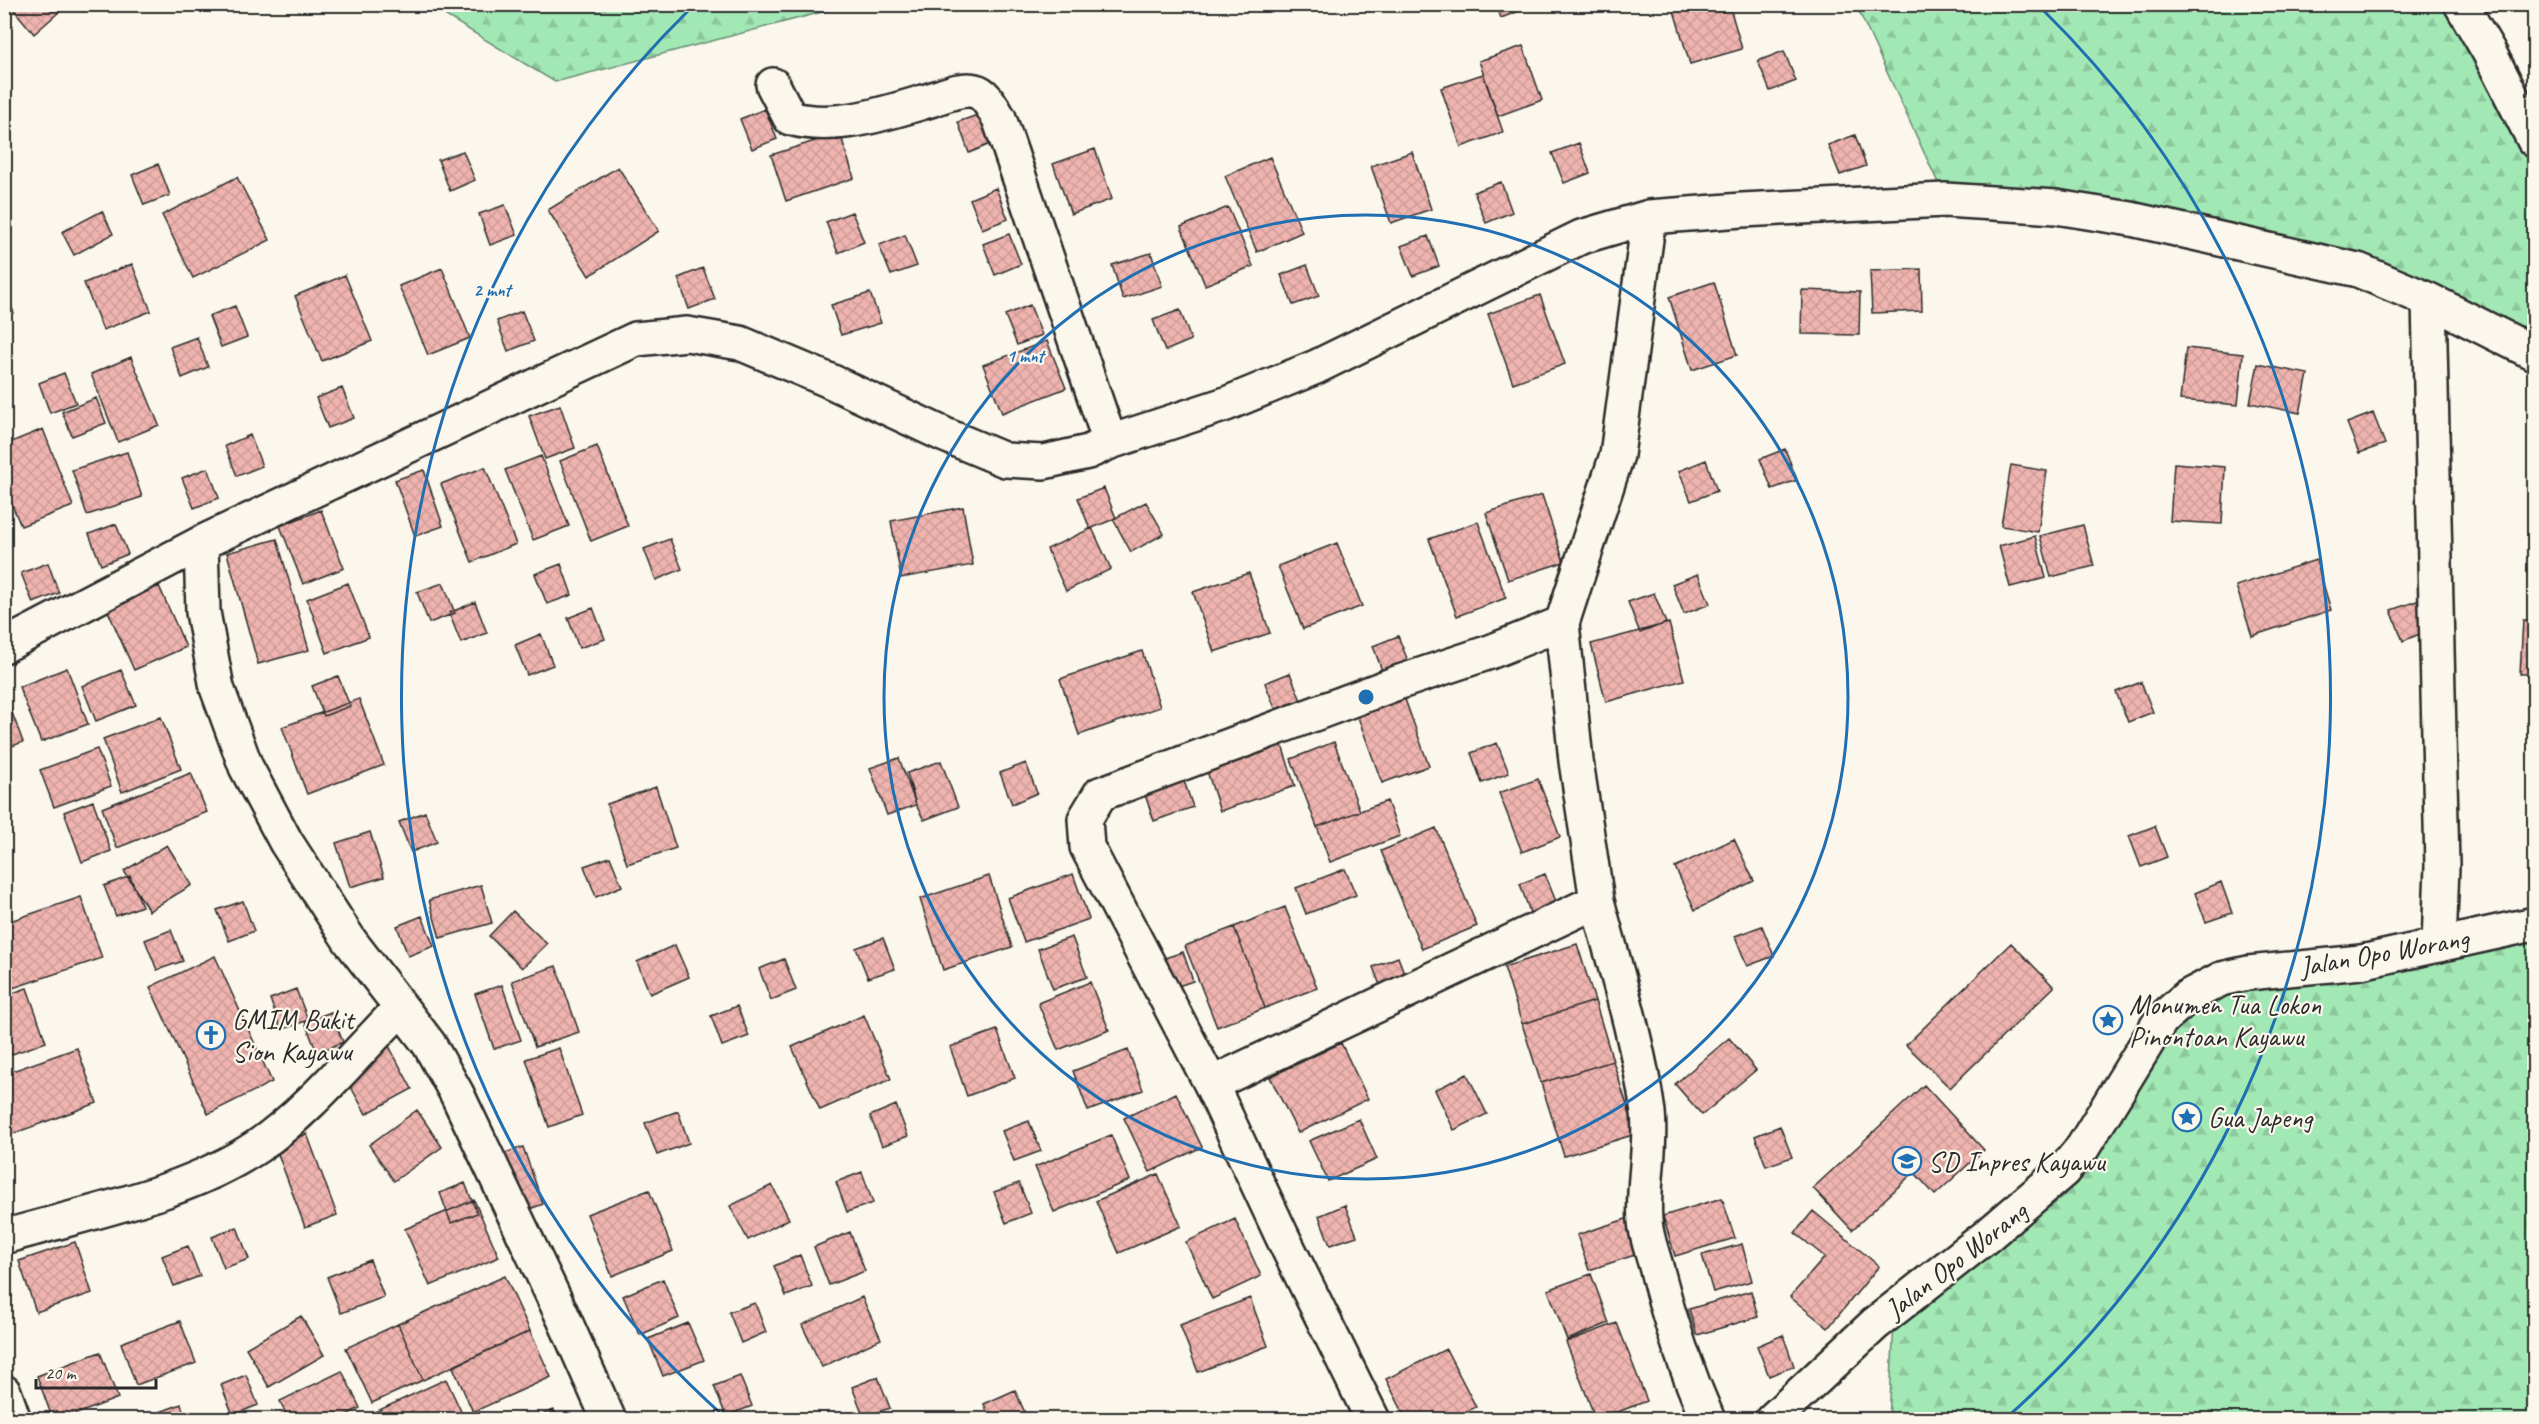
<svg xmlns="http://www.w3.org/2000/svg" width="2539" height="1424" viewBox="0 0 2539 1424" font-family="Caveat,sans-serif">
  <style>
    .forest { fill: url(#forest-firs); stroke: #668a70; stroke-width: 1.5 }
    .building { fill: url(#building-cross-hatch); stroke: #2b2b2b; stroke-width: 1.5 }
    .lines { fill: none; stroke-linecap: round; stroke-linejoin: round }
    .street-casing { stroke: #2b2b2b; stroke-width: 38 }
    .secondary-casing { stroke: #2b2b2b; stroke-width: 38 }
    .street { stroke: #fbf7ec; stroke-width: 33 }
    .secondary { stroke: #fbf7ec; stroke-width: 33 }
    .ring { fill: none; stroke: #1f6fb2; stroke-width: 3 }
    .labels { text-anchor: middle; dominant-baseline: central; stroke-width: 4.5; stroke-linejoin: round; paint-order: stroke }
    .street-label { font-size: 28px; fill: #2b2b2b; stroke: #fbf7ec }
    .poi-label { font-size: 28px; fill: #2b2b2b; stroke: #fbf7ec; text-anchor: start }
    .centre { fill: #1f6fb2; stroke: #fbf7ec; stroke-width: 3 }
    .ring-label { font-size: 18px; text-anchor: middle; font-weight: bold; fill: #1f6fb2; stroke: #fbf7ec; stroke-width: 4.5; stroke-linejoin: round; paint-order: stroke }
  </style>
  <defs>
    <pattern id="forest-firs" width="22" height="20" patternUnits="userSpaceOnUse" patternTransform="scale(1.5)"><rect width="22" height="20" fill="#a2e8b5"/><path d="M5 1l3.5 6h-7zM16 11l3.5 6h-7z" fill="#8cc79c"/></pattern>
    <pattern id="building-cross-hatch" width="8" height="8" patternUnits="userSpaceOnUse" patternTransform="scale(1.5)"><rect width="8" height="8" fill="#efb4af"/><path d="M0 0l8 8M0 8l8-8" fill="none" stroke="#cd9b97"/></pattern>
  </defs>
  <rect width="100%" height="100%" fill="#fbf7ec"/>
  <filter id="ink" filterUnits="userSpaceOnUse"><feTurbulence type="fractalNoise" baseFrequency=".0167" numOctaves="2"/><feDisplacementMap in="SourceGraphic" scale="12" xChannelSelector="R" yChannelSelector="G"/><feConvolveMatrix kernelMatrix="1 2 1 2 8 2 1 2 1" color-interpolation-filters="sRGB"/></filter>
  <g filter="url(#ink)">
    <path class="forest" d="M 428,5 L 849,5 L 555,82 Z
      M 1856,5 L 2476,5 L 2534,115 L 2534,339 L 2483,314 L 1940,187 Z
      M 2534,929 L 2534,1419 L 1889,1420 L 1894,1322 L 2063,1197 L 2171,1020 L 2251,981 Z"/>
    <path class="building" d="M 9,4 L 68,4 L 34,34 Z
      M 1496,4 L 1526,4 L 1527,8 L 1501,18 Z
      M 1672,4 L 1729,4 L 1742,49 L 1690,64 Z
      M 1523,46 L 1542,100 L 1498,116 L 1479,61 Z
      M 1784,51 L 1796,81 L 1770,91 L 1758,61 Z
      M 1483,74 L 1503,132 L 1461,147 L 1441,88 Z
      M 765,109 L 777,139 L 752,149 L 740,119 Z
      M 983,113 L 995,142 L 969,153 L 958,122 Z
      M 840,133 L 854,178 L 786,201 L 771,155 Z
      M 1855,135 L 1866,166 L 1840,175 L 1828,145 Z
      M 1579,143 L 1590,173 L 1564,183 L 1552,153 Z
      M 1095,149 L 1112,199 L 1071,214 L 1053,164 Z
      M 463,151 L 475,180 L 450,191 L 438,160 Z
      M 1412,152 L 1431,209 L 1391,223 L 1371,166 Z
      M 1270,157 L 1302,232 L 1257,252 L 1225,176 Z
      M 158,164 L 170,195 L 144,205 L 132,175 Z
      M 618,167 L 659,231 L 589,276 L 548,210 Z
      M 237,177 L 270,240 L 193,278 L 162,215 Z
      M 1501,182 L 1512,212 L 1486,223 L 1474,192 Z
      M 996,188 L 1008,219 L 982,229 L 970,199 Z
      M 505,205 L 517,235 L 490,245 L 479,214 Z
      M 1228,207 L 1253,266 L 1205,285 L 1181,227 Z
      M 102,211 L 113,234 L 74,255 L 62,232 Z
      M 852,212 L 864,242 L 838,253 L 826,222 Z
      M 1009,234 L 1021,264 L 995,275 L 983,244 Z
      M 905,235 L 917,266 L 891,275 L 879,245 Z
      M 1428,236 L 1439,266 L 1413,276 L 1401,246 Z
      M 1151,253 L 1162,286 L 1123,299 L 1112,265 Z
      M 132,264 L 151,311 L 103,330 L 84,283 Z
      M 1307,265 L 1319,296 L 1293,305 L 1281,275 Z
      M 442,268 L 470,338 L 428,355 L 399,286 Z
      M 703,268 L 715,299 L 689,309 L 678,278 Z
      M 1921,269 L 1922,311 L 1872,313 L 1870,271 Z
      M 345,275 L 372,341 L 322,361 L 295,296 Z
      M 1714,282 L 1737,355 L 1692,370 L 1669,297 Z
      M 4,289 L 14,313 L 4,316 Z
      M 1802,290 L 1860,292 L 1859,335 L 1801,334 Z
      M 870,293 L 881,323 L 841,335 L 831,305 Z
      M 1540,295 L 1565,364 L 1513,383 L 1488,314 Z
      M 1030,305 L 1042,335 L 1017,345 L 1005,315 Z
      M 235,306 L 247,337 L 221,347 L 209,316 Z
      M 1180,310 L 1191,340 L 1165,351 L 1153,320 Z
      M 522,311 L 534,341 L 508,351 L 497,321 Z
      M 197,337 L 208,367 L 182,378 L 170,347 Z
      M 1047,341 L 1066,388 L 1002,413 L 983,365 Z
      M 2186,348 L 2243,354 L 2238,405 L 2180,400 Z
      M 131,357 L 159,425 L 118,442 L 91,374 Z
      M 2258,364 L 2308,374 L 2300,413 L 2250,403 Z
      M 64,373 L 76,403 L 50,413 L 39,383 Z
      M 342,388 L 354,418 L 328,428 L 316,398 Z
      M 96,398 L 106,423 L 72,436 L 62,412 Z
      M 560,405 L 575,448 L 545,459 L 529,416 Z
      M 2373,413 L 2385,444 L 2359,453 L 2347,423 Z
      M 43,429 L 73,506 L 21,526 L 4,486 L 4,445 Z
      M 250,435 L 262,466 L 237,476 L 225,446 Z
      M 597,446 L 628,526 L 591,541 L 560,461 Z
      M 1785,449 L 1797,480 L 1772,489 L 1760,459 Z
      M 127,452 L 142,497 L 87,515 L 72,470 Z
      M 541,456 L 569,526 L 533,540 L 505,470 Z
      M 1706,460 L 1717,491 L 1691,501 L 1679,471 Z
      M 2174,463 L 2225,467 L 2222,524 L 2170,521 Z
      M 2011,465 L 2047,471 L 2038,532 L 2001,526 Z
      M 485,467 L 516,544 L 472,562 L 441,484 Z
      M 208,468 L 219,498 L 194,508 L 182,478 Z
      M 424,470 L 443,526 L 415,536 L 395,480 Z
      M 1104,488 L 1116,518 L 1090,529 L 1078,498 Z
      M 1542,495 L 1564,562 L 1508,580 L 1486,513 Z
      M 1146,502 L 1164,534 L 1131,552 L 1113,519 Z
      M 963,507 L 973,565 L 901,578 L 891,521 Z
      M 321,510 L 344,568 L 303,584 L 280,526 Z
      M 1478,522 L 1506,598 L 1457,616 L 1429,539 Z
      M 116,524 L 128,554 L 101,565 L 89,534 Z
      M 2083,525 L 2094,566 L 2051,577 L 2040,536 Z
      M 1092,528 L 1111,569 L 1066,591 L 1047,549 Z
      M 2035,536 L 2046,578 L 2010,587 L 1999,546 Z
      M 277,539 L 309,650 L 258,664 L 227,553 Z
      M 670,539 L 682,569 L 656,580 L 644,549 Z
      M 1337,543 L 1362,606 L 1303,629 L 1278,566 Z
      M 2316,560 L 2331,610 L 2252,636 L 2236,586 Z
      M 48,563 L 59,593 L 33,603 L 21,573 Z
      M 561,564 L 572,595 L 547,604 L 535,574 Z
      M 1249,573 L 1270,633 L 1214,652 L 1193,592 Z
      M 1698,574 L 1710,604 L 1684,614 L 1672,584 Z
      M 348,583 L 369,637 L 327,653 L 307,599 Z
      M 443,583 L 455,613 L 429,623 L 417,592 Z
      M 159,586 L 186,647 L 134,670 L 107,609 Z
      M 1654,593 L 1666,623 L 1640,633 L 1628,602 Z
      M 2417,601 L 2429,630 L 2403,641 L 2391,610 Z
      M 475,602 L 487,633 L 461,643 L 449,613 Z
      M 593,608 L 605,639 L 579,648 L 568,618 Z
      M 2523,620 L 2534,620 L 2534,674 L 2520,674 Z
      M 1669,623 L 1684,680 L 1606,702 L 1591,644 Z
      M 541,634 L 553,665 L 527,675 L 515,645 Z
      M 1398,636 L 1410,666 L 1384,676 L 1373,646 Z
      M 1142,651 L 1160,707 L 1079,735 L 1060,679 Z
      M 67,668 L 88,724 L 41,742 L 19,687 Z
      M 121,670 L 136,705 L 96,721 L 82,686 Z
      M 1290,673 L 1302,703 L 1277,713 L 1265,683 Z
      M 338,676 L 350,706 L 324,716 L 312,686 Z
      M 2141,682 L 2153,712 L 2128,722 L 2116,692 Z
      M 1402,691 L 1429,766 L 1382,783 L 1355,709 Z
      M 359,699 L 384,765 L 307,794 L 282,727 Z
      M 8,702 L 23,742 L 4,749 L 4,704 Z
      M 161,717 L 181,769 L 122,792 L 103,739 Z
      M 1281,742 L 1295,786 L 1220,811 L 1206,768 Z
      M 1334,742 L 1360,811 L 1317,827 L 1291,759 Z
      M 1497,743 L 1509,773 L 1482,783 L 1471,753 Z
      M 97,749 L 111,786 L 54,807 L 40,770 Z
      M 899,758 L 916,805 L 887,815 L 870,768 Z
      M 941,761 L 958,807 L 924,820 L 916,805 L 907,773 Z
      M 1026,763 L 1037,793 L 1012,804 L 1000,773 Z
      M 191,773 L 207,812 L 117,848 L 102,808 Z
      M 1182,775 L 1193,807 L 1154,821 L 1143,789 Z
      M 1538,779 L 1560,837 L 1522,852 L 1499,793 Z
      M 656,787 L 676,848 L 627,864 L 607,804 Z
      M 93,801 L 111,851 L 82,862 L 64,812 Z
      M 1387,801 L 1400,836 L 1330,862 L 1317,827 Z
      M 425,812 L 437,842 L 411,852 L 399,822 Z
      M 2155,826 L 2167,857 L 2141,867 L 2129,836 Z
      M 1436,828 L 1477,926 L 1422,949 L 1381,851 Z
      M 370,832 L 384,877 L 350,887 L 336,843 Z
      M 1734,839 L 1754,881 L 1695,910 L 1675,867 Z
      M 167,845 L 192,885 L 149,911 L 124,871 Z
      M 610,857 L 622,886 L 596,897 L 584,866 Z
      M 1345,869 L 1356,895 L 1306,914 L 1296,888 Z
      M 1073,874 L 1089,919 L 1024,942 L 1008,898 Z
      M 1545,874 L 1557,904 L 1531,915 L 1520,884 Z
      M 130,876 L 142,906 L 116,916 L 104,886 Z
      M 989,876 L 1012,947 L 943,970 L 920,899 Z
      M 2221,882 L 2232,913 L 2206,922 L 2195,893 Z
      M 481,885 L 492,923 L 440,938 L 429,900 Z
      M 81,897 L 102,958 L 4,991 L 4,923 Z
      M 243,901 L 254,931 L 229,941 L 217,910 Z
      M 1285,907 L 1317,988 L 1265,1008 L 1234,927 Z
      M 513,911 L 547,944 L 522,968 L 489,936 Z
      M 422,916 L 434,946 L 408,956 L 397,926 Z
      M 1762,926 L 1774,956 L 1747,966 L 1735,936 Z
      M 1234,927 L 1265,1008 L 1217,1027 L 1185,946 Z
      M 171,930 L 183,961 L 157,970 L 145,940 Z
      M 1072,937 L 1087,977 L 1053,989 L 1038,949 Z
      M 883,938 L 895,969 L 868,978 L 856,948 Z
      M 2011,943 L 2054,987 L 1950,1088 L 1906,1045 Z
      M 1577,944 L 1595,1001 L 1522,1024 L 1504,967 Z
      M 675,945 L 689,977 L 650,994 L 637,962 Z
      M 1183,952 L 1193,981 L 1172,988 L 1162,959 Z
      M 215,956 L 272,1082 L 208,1114 L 150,987 Z
      M 1398,957 L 1410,988 L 1385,998 L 1373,967 Z
      M 784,959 L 796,990 L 771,1000 L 759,969 Z
      M 556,966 L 579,1032 L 535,1047 L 512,981 Z
      M 1090,982 L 1109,1030 L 1058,1050 L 1038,1003 Z
      M 502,985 L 521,1040 L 494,1049 L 475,994 Z
      M 27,988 L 46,1042 L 4,1057 L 4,996 Z
      M 296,989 L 308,1020 L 281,1030 L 270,999 Z
      M 1595,1001 L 1613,1061 L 1541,1083 L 1522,1024 Z
      M 737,1006 L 749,1036 L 722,1046 L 711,1016 Z
      M 331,1012 L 343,1042 L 317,1053 L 305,1022 Z
      M 864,1015 L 891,1079 L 820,1110 L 792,1047 Z
      M 997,1030 L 1015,1078 L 967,1096 L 950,1047 Z
      M 1729,1038 L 1756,1070 L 1702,1115 L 1675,1084 Z
      M 1341,1043 L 1368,1099 L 1298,1133 L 1270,1077 Z
      M 389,1046 L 412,1089 L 366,1114 L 342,1071 Z
      M 77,1048 L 97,1103 L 4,1137 L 4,1074 Z
      M 559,1048 L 582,1115 L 549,1127 L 526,1059 Z
      M 1128,1050 L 1143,1090 L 1088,1111 L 1073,1071 Z
      M 1613,1061 L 1636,1134 L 1564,1156 L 1541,1083 Z
      M 1467,1074 L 1487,1114 L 1454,1130 L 1435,1090 Z
      M 1924,1085 L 1984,1150 L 1935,1195 L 1914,1172 L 1852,1230 L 1813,1188 Z
      M 1176,1093 L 1202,1147 L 1150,1172 L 1124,1118 Z
      M 896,1105 L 908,1136 L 882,1146 L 870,1116 Z
      M 417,1110 L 442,1147 L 394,1181 L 369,1145 Z
      M 678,1111 L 689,1143 L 657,1155 L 645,1123 Z
      M 1359,1119 L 1377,1159 L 1328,1181 L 1309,1141 Z
      M 1029,1121 L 1041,1151 L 1014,1161 L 1002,1131 Z
      M 1780,1126 L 1792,1157 L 1766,1166 L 1755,1136 Z
      M 307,1134 L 337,1215 L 305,1227 L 275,1146 Z
      M 1111,1135 L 1130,1180 L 1054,1212 L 1035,1167 Z
      M 523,1147 L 543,1204 L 519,1213 L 499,1155 Z
      M 862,1172 L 873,1203 L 847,1212 L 836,1182 Z
      M 1158,1174 L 1181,1226 L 1119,1253 L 1096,1201 Z
      M 465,1183 L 477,1213 L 451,1223 L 440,1193 Z
      M 1019,1183 L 1031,1213 L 1006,1223 L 994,1192 Z
      M 772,1185 L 789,1219 L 748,1240 L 730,1206 Z
      M 649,1190 L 673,1251 L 612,1276 L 587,1214 Z
      M 1722,1198 L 1735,1238 L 1675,1256 L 1663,1216 Z
      M 474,1200 L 499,1257 L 430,1286 L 405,1229 Z
      M 1345,1205 L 1357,1236 L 1330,1245 L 1319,1216 Z
      M 1813,1211 L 1879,1266 L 1828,1328 L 1790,1297 L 1825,1257 L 1795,1233 Z
      M 1629,1218 L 1641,1253 L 1589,1270 L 1577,1235 Z
      M 1235,1219 L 1261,1276 L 1212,1299 L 1186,1242 Z
      M 237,1227 L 249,1259 L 224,1268 L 212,1237 Z
      M 850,1232 L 865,1271 L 829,1285 L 814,1247 Z
      M 75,1242 L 92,1293 L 36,1312 L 19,1261 Z
      M 1742,1244 L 1752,1281 L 1713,1292 L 1702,1255 Z
      M 188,1246 L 200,1276 L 174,1286 L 162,1256 Z
      M 800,1255 L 812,1286 L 786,1296 L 774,1266 Z
      M 370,1260 L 384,1297 L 341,1313 L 327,1277 Z
      M 1591,1274 L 1609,1323 L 1567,1340 L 1548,1290 Z
      M 505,1276 L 530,1331 L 423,1380 L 398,1324 Z
      M 663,1279 L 679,1318 L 640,1335 L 623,1296 Z
      M 1751,1291 L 1758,1317 L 1697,1335 L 1689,1309 Z
      M 862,1297 L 881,1339 L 822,1367 L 802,1325 Z
      M 1250,1298 L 1268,1346 L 1198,1372 L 1180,1325 Z
      M 755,1303 L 766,1332 L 741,1343 L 729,1312 Z
      M 301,1316 L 324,1355 L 269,1387 L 246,1348 Z
      M 180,1321 L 196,1363 L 136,1385 L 121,1343 Z
      M 688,1323 L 704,1360 L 663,1376 L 648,1339 Z
      M 1617,1323 L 1647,1401 L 1596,1420 L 1566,1342 Z
      M 398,1324 L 423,1380 L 372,1403 L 346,1348 Z
      M 530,1331 L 551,1377 L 473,1412 L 453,1367 Z
      M 1783,1335 L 1794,1366 L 1769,1376 L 1757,1346 Z
      M 1446,1349 L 1476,1407 L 1450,1420 L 1407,1420 L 1386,1379 Z
      M 100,1352 L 118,1398 L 61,1420 L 53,1420 L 37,1376 Z
      M 342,1371 L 360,1408 L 337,1420 L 289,1420 L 280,1401 Z
      M 246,1375 L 258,1405 L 233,1415 L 221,1385 Z
      M 740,1376 L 752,1406 L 726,1416 L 714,1386 Z
      M 878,1377 L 890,1408 L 864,1417 L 852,1387 Z
      M 446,1379 L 465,1420 L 379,1420 L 375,1412 Z
      M 1015,1390 L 1028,1420 L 990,1420 L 984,1404 Z
      M 181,1404 L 186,1420 L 139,1420 Z
      M 554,1410 L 558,1420 L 528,1420 Z"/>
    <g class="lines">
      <g class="street-casing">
        <path id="street" d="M 773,85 L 790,118 C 835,131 886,113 930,100 C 943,96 962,87 975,91 C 986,93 993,109 999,118 L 1110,442
          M 2429,300 L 2442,866 L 2439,945
          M 201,543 L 203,612 L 217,688 L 246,767 L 286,842 L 350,941 L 429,1044 L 457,1094 L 564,1319 L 609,1420
          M 4,646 L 201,543 L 636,339 L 687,334 L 740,343 L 828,380 L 945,435 L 1005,460 L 1044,462 L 1088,452 L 1110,442 L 1226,404 L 1316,367 L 1581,237 L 1649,217 L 1742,210 L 1945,200 L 2056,207 L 2131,219 L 2358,270 L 2429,300 L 2534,353
          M 1597,901 C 1616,970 1638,1041 1648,1112 C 1652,1149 1642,1185 1645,1221 C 1646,1237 1653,1254 1657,1270 C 1670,1322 1686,1370 1708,1420
          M 1211,1084 L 1597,901 L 1576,761 L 1562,623
          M 4,1237 C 88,1212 185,1195 258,1146 C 309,1111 356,1053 400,1009
          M 4,1392 L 14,1420
          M 1373,1420 L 1282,1236 L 1211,1084 L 1087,847 L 1085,819 L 1100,794 L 1397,683 L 1490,652 L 1562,623 L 1617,455 L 1649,217"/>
      </g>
      <g class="secondary-casing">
        <path id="secondary" d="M 2461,4 L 2489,52 L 2534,140
          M 1772,1420 L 1875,1324 L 1987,1236 L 2063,1171 L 2083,1147 L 2161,1020 L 2187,997 L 2221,979 L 2248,973 L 2361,962 L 2534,924"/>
      </g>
      <use href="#street" class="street"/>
      <use href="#secondary" class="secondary"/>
    </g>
  </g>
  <g class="ring">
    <circle cx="1366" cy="697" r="482"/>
    <path d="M727 1419A964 964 0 0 1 690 9M2042 9A964 964 0 0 1 2005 1419"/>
  </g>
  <defs>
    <g id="sight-ring" transform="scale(1.5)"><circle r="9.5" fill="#fbf7ec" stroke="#1f6fb2" stroke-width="1.5"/><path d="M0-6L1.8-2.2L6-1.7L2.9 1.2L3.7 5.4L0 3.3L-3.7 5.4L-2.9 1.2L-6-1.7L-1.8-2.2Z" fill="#1f6fb2"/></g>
    <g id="church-ring" transform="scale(1.5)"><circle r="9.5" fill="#fbf7ec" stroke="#1f6fb2" stroke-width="1.5"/><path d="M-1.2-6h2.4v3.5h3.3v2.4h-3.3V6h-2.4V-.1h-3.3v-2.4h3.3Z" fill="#1f6fb2"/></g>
    <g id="school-ring" transform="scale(1.5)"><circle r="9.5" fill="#fbf7ec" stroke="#1f6fb2" stroke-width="1.5"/><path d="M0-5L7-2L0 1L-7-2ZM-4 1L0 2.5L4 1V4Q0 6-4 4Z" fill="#1f6fb2"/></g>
  </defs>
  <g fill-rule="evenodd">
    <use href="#sight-ring" x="2108" y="1020"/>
    <use href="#church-ring" x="211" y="1035"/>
    <use href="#sight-ring" x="2187" y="1117"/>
    <use href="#school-ring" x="1907" y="1161"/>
  </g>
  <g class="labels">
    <g class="street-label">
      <text transform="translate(2384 952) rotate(-10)">Jalan Opo Worang</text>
      <text transform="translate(1956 1260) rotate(-38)">Jalan Opo Worang</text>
    </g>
    <g class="poi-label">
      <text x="2129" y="1004">Monumen Tua Lokon<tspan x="2129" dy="32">Pinontoan Kayawu</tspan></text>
      <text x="232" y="1019">GMIM Bukit<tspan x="232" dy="32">Sion Kayawu</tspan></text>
      <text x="2208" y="1117">Gua Japeng</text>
      <text x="1928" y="1161">SD Inpres Kayawu</text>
    </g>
  </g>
  <circle cx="1366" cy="697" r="9" class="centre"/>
  <g class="ring-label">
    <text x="492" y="296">2 mnt</text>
    <text x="1025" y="362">1 mnt</text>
  </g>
  <rect width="2539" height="1424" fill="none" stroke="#fbf7ec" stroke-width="24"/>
  <rect x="12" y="12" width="2515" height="1400" fill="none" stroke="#2b2b2b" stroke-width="2" filter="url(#ink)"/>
  <path d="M36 1379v9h120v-9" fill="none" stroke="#2b2b2b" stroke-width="3"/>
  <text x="45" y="1379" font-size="18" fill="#2b2b2b" stroke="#fbf7ec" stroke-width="4.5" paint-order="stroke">20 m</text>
</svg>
